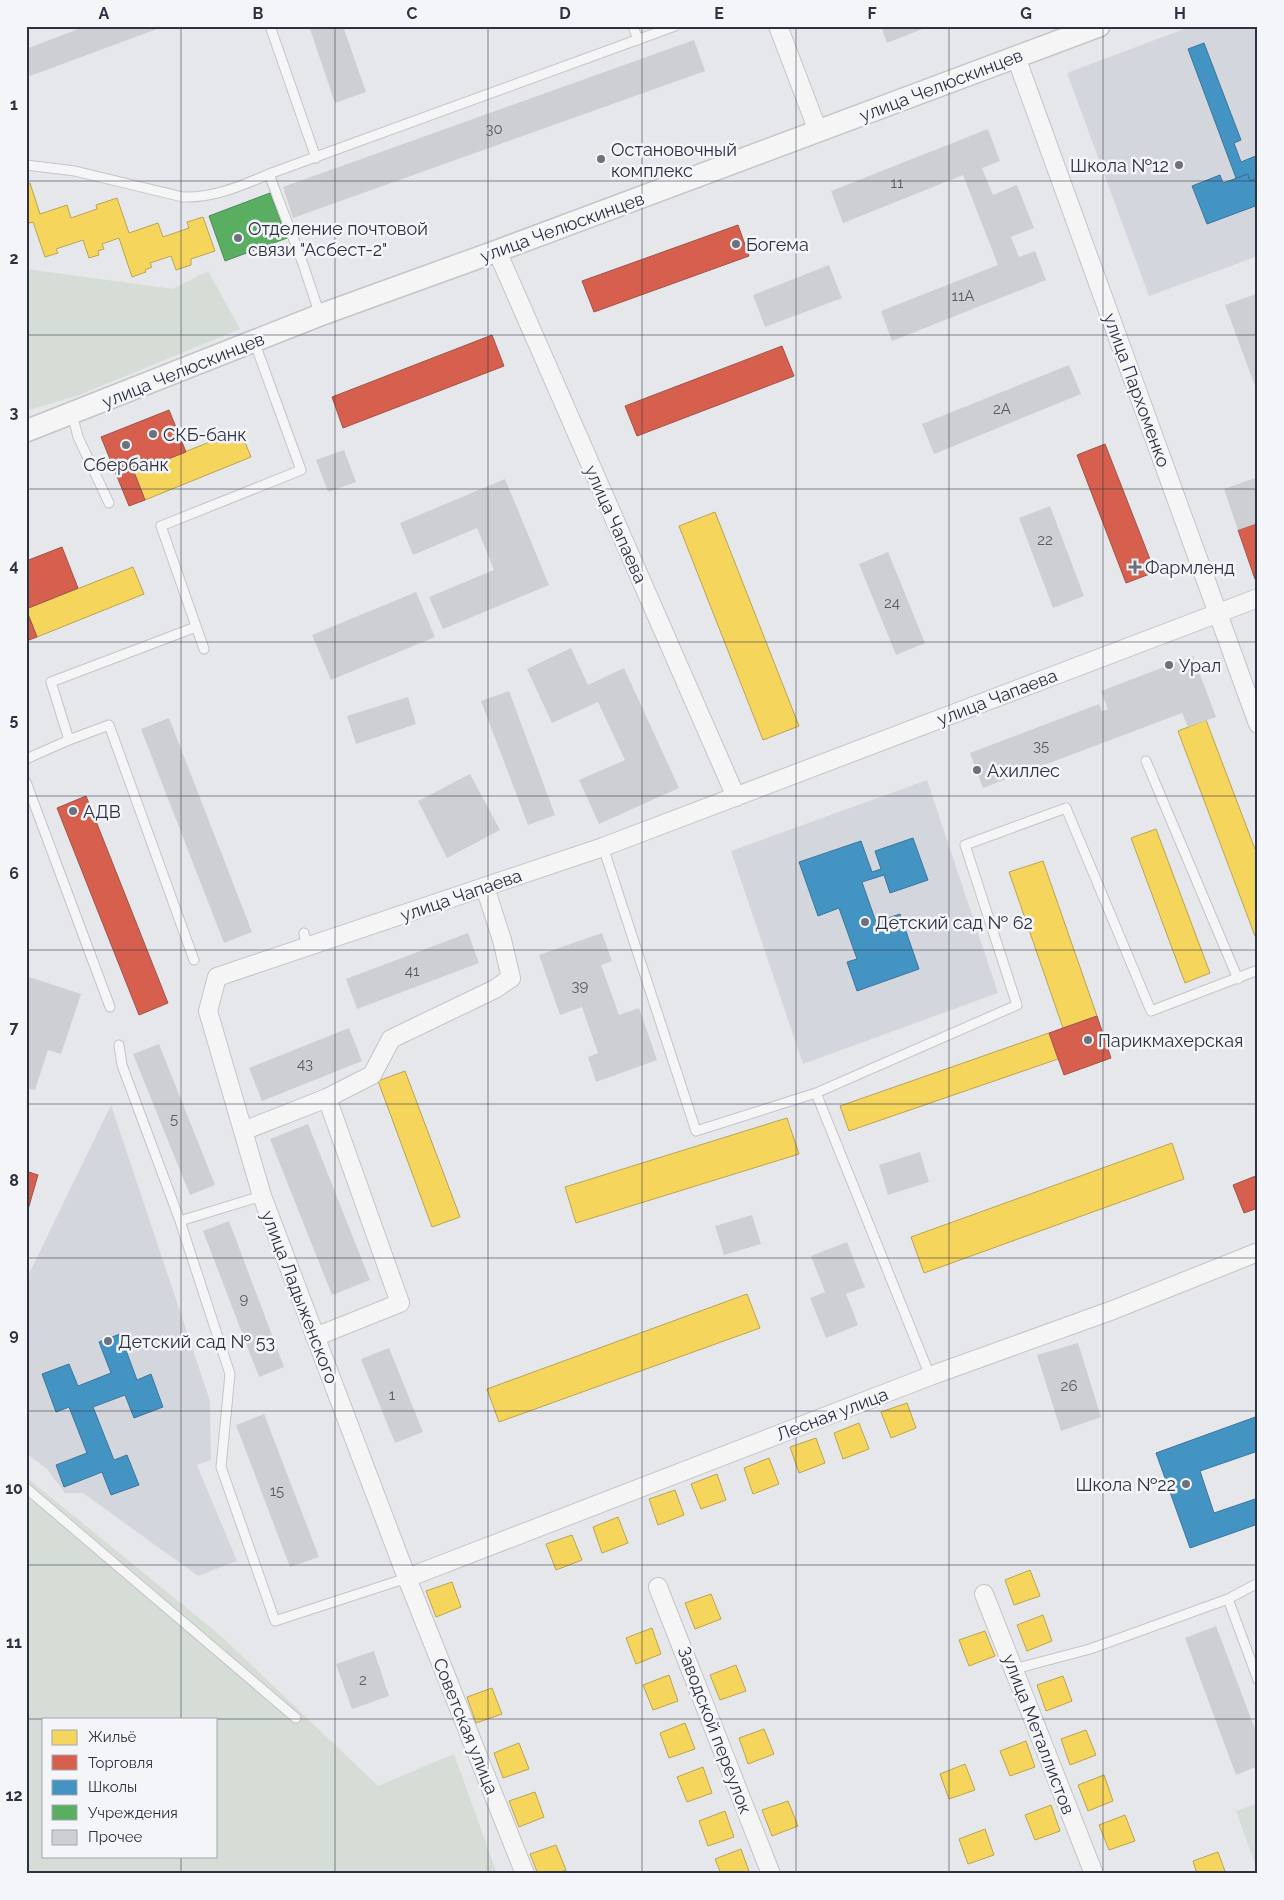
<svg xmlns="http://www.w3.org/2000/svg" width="1284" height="1900" viewBox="0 0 1284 1900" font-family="Raleway,sans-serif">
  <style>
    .built { fill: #d4d6dd }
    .green { fill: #d5ddd6; fill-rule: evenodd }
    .homes { fill: #f6d55c; stroke: #baa454 }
    .shops { fill: #d6604d; stroke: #a3524a }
    .schools { fill: #4393c3; stroke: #3c769c }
    .public { fill: #5aae61; stroke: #4c8958 }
    .building { fill: #cecfd2 }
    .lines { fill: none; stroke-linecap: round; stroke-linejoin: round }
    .service-casing { stroke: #c3c5c8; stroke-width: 11 }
    .minor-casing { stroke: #c3c5c8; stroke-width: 20 }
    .tertiary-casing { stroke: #c3c5c8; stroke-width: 24 }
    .service { stroke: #f5f5f6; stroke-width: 9 }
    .minor { stroke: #f5f5f6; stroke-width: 18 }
    .tertiary { stroke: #f5f5f6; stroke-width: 21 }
    .grid { fill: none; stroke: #2d3242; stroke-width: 1; stroke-opacity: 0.55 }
    .poi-dot { fill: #6d717d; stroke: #f4f5f8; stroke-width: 2 }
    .labels { text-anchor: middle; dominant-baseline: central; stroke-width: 5; stroke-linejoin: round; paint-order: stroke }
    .number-label { font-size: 15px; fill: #565a67 }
    .street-label { font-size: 18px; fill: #2d3242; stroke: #f4f5f8 }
    .poi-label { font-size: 18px; fill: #2d3242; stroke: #f4f5f8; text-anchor: start }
    .neatline { fill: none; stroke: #2d3242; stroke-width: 2 }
    .grid-label { font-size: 16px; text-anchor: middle; font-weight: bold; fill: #2d3242 }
  </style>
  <rect width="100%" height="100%" fill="#e5e7ea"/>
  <path class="built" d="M 1192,26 L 1258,26 L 1258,256 L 1149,296 L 1067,73 Z
    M 927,780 L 998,993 L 803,1064 L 731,851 Z
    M 111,1105 L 210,1401 L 211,1460 L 197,1465 L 237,1561 L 198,1576 L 83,1493 L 65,1493 L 47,1469 L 26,1453 L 26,1280 Z"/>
  <path class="green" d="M 26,269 L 173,289 L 208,271 L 240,329 L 79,395 L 26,411 Z
    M 26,1477 L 221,1636 L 378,1786 L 454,1754 L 497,1874 L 26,1874 ZM 44,1719 L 216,1719 L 216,1856 L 44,1856 Z
    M 1258,1803 L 1258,1872 L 1236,1811 Z"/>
  <path class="homes" d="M 30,183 L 40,214 L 67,205 L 71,218 L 97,209 L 96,205 L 117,198 L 129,233 L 158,223 L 163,237 L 189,228 L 187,222 L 203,217 L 215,251 L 191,259 L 191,265 L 176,270 L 171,256 L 150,263 L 152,267 L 145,270 L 146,272 L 132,277 L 119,238 L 102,244 L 104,249 L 98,251 L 99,255 L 89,258 L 83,240 L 56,249 L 58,253 L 45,257 L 33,222 L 26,224 L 26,185 Z
    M 240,430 L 251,457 L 145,500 L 134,472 Z
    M 715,512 L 799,726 L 763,740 L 679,526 Z
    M 133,567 L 144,594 L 37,637 L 26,609 Z
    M 1206,720 L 1258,857 L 1258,936 L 1255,936 L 1178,731 Z
    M 1156,829 L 1210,973 L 1185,983 L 1131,838 Z
    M 1043,861 L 1097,1016 L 1063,1028 L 1009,872 Z
    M 1049,1033 L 1058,1059 L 849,1131 L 840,1106 Z
    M 405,1071 L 460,1217 L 432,1227 L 378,1081 Z
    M 787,1118 L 799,1154 L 576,1223 L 565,1187 Z
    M 1172,1143 L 1184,1179 L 924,1273 L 911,1237 Z
    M 747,1294 L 760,1328 L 499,1422 L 487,1389 Z
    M 907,1403 L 916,1428 L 891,1438 L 881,1412 Z
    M 859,1423 L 869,1449 L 843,1459 L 834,1433 Z
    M 816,1438 L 825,1463 L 799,1473 L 790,1447 Z
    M 769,1458 L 779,1484 L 753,1494 L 744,1468 Z
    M 717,1474 L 726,1500 L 701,1509 L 691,1484 Z
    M 675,1490 L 684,1515 L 658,1525 L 649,1499 Z
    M 618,1517 L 628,1543 L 602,1553 L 593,1527 Z
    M 572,1535 L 582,1560 L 556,1570 L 546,1544 Z
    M 1030,1570 L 1040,1596 L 1014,1605 L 1005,1580 Z
    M 452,1582 L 461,1607 L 436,1617 L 426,1591 Z
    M 711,1594 L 721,1619 L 695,1629 L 685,1603 Z
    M 1043,1615 L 1052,1641 L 1027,1651 L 1017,1625 Z
    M 652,1628 L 661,1654 L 636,1664 L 626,1638 Z
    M 985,1631 L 995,1656 L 969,1666 L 959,1640 Z
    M 736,1665 L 746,1691 L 720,1700 L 710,1675 Z
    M 669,1675 L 678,1701 L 653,1710 L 643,1685 Z
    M 1063,1676 L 1072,1701 L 1046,1711 L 1037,1685 Z
    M 492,1688 L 502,1714 L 476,1723 L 467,1697 Z
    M 685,1723 L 695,1749 L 669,1758 L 660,1733 Z
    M 764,1729 L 774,1754 L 748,1764 L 739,1738 Z
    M 1086,1730 L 1096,1755 L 1070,1765 L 1061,1739 Z
    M 1026,1741 L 1035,1767 L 1010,1776 L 1000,1751 Z
    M 519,1743 L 529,1769 L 503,1778 L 494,1753 Z
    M 965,1764 L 975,1790 L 949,1799 L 940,1774 Z
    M 703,1767 L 712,1793 L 687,1802 L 677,1777 Z
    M 1104,1775 L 1113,1801 L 1088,1811 L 1078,1785 Z
    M 535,1792 L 544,1817 L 519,1827 L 509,1801 Z
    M 788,1801 L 798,1826 L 772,1836 L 762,1810 Z
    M 1051,1805 L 1060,1831 L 1035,1840 L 1025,1815 Z
    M 725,1811 L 734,1837 L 708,1846 L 699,1821 Z
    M 1125,1815 L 1135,1841 L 1109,1850 L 1099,1825 Z
    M 985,1829 L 994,1855 L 968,1864 L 959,1839 Z
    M 556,1845 L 566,1870 L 556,1874 L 538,1874 L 530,1854 Z
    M 741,1849 L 750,1874 L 721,1874 L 715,1859 Z
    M 1218,1852 L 1226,1874 L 1197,1874 L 1193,1861 Z"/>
  <path class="shops" d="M 738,225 L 749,256 L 594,312 L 582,281 Z
    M 492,335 L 504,366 L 343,428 L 332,397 Z
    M 782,346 L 794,376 L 637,436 L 625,406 Z
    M 169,410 L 186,452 L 134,472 L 145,500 L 129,506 L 101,437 Z
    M 1105,444 L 1155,572 L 1126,583 L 1077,455 Z
    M 1258,523 L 1258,577 L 1255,579 L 1238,530 Z
    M 62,547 L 78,588 L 26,609 L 37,637 L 26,641 L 26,561 Z
    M 86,796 L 168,1003 L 139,1015 L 57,808 Z
    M 1097,1016 L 1111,1058 L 1064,1075 L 1049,1033 Z
    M 26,1171 L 38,1175 L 27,1213 L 26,1213 Z
    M 1258,1175 L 1258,1208 L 1244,1213 L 1233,1185 Z"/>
  <path class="schools" d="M 1204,43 L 1241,140 L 1234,143 L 1241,162 L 1258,155 L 1258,178 L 1250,181 L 1248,174 L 1236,178 L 1188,49 Z
    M 1248,174 L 1250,181 L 1258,178 L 1258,205 L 1207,224 L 1192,186 L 1220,175 L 1223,183 Z
    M 913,838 L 928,880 L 890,893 L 884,875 L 862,882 L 876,922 L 900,914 L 919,969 L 857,991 L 847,962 L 857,959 L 839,908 L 818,916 L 799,862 L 861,841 L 872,872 L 881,869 L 875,851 Z
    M 120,1334 L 137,1380 L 151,1374 L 163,1407 L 134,1418 L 125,1395 L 93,1407 L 114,1460 L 127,1455 L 139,1485 L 111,1495 L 102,1472 L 64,1487 L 56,1465 L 87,1453 L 69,1407 L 56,1412 L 42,1374 L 69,1364 L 78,1386 L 111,1373 L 99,1342 Z
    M 1258,1416 L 1258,1451 L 1200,1471 L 1214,1513 L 1258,1498 L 1258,1524 L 1190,1548 L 1156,1453 Z"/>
  <path class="public" d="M 270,193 L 287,238 L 225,261 L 209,216 Z"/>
  <path class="building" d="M 86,26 L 165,26 L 30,76 L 26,66 L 26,49 Z
    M 309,26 L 343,26 L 366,92 L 335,103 Z
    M 881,26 L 930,26 L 887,43 Z
    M 694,40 L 705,71 L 293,218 L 283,187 Z
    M 988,129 L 1000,161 L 982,168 L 993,195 L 1017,185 L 1034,228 L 1011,237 L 1019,257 L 1035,251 L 1046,280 L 892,341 L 881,311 L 998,265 L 963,175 L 843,223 L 831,191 Z
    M 829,265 L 842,298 L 765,327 L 753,295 Z
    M 1256,294 L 1258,299 L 1258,394 L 1225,305 Z
    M 1069,365 L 1081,394 L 934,454 L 922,424 Z
    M 344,450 L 356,482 L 328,492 L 316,460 Z
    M 1258,477 L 1258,523 L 1238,530 L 1224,489 Z
    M 505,479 L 549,585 L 443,629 L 429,597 L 494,570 L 477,528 L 413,555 L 400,523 Z
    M 1050,506 L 1084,596 L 1053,608 L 1019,518 Z
    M 888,552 L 925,643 L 896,655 L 859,564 Z
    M 416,592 L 435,637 L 331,680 L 312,635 Z
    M 571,648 L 588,685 L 624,668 L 679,788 L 599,824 L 579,780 L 625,760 L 598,702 L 552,723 L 527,669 Z
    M 1193,656 L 1216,717 L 1188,727 L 1182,713 L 983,788 L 970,753 L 1099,704 L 1102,711 L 1108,709 L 1101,691 Z
    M 509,691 L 555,815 L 528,825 L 481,701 Z
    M 408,697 L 416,724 L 356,744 L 347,716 Z
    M 169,718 L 252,932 L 224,943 L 141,729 Z
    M 470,774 L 500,830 L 447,858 L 418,801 Z
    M 468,933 L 479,963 L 357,1009 L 346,979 Z
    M 602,933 L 612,961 L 601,965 L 619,1015 L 639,1008 L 657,1060 L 596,1082 L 588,1057 L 598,1053 L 582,1007 L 560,1015 L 539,955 Z
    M 26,976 L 81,994 L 61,1054 L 48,1050 L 35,1090 L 26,1088 Z
    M 349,1028 L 362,1061 L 262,1101 L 249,1068 Z
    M 159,1044 L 215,1185 L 190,1195 L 133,1054 Z
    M 308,1124 L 370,1280 L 332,1295 L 270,1139 Z
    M 920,1152 L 929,1182 L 888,1195 L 879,1165 Z
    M 752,1215 L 761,1244 L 724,1255 L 715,1226 Z
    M 229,1221 L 284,1367 L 259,1377 L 203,1231 Z
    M 847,1242 L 865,1287 L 846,1294 L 858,1325 L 826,1338 L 810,1298 L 825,1292 L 811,1256 Z
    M 1078,1343 L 1101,1417 L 1061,1431 L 1037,1355 Z
    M 389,1348 L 423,1432 L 395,1443 L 361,1359 Z
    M 264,1414 L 319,1557 L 290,1567 L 236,1425 Z
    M 1216,1626 L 1258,1737 L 1258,1766 L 1236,1775 L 1185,1638 Z
    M 374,1651 L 389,1696 L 352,1709 L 336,1664 Z"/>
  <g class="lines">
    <g class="service-casing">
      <path id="service" d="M 270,26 L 316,158
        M 633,26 L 638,40
        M 26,165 L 75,171 L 183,197 C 214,198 241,186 269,174 L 303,264 L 320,315
        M 269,174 L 675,26
        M 72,414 L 78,437 L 109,503
        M 204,649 L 161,526 L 301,470 L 254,341
        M 69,740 L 109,725 L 194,960
        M 26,759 L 69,740 L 51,682 L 196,627
        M 1146,761 L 1238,979
        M 26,782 L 110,1007
        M 603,847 L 696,1131 L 816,1093 L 1017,1005 L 965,845 L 1066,808 L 1151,1011 L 1258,970
        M 304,933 L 305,939 L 311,946
        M 119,1045 L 122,1065 L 180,1221
        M 816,1093 L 930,1376
        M 262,1196 L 180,1221 L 230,1374 L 221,1467 L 275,1621 L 407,1578
        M 26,1488 L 296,1718
        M 1228,1599 L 1258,1680
        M 1014,1669 L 1090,1649 L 1228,1599 L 1258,1583"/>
    </g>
    <g class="minor-casing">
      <path id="minor" d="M 778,26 L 818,131
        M 1016,57 L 1258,724
        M 497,251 L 736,797
        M 327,1098 L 372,1075 L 391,1039 L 495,989 L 511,978 L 502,940 L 485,887
        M 243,1131 L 327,1098 L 400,1303 L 315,1337
        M 407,1578 L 930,1376 L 1113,1310 L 1258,1252
        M 658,1587 L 771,1874
        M 984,1594 L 1094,1874
        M 525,1874 L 407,1578 L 262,1196 L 208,1011 L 217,977 L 603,847 L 1258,598"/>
    </g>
    <g class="tertiary-casing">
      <path id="tertiary" d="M 26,431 L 320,315 L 497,251 L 1099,26"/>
    </g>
    <use href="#service" class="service"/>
    <use href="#minor" class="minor"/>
    <use href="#tertiary" class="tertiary"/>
  </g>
  <path class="grid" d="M 181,26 L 181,1719M 335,26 L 335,1874M 488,26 L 488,1874M 642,26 L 642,1874M 796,26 L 796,1874M 949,26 L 949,1874M 1103,26 L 1103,1874M 26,181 L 1258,181M 26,335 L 1258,335M 26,489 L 1258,489M 26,642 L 1258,642M 26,796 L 1258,796M 26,950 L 1258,950M 26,1104 L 1258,1104M 26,1258 L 1258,1258M 26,1411 L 1258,1411M 26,1565 L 1258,1565M 26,1719 L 44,1719M 44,1719 L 216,1719M 216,1719 L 1258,1719M 181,1856 L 181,1874"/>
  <g class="poi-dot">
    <circle cx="601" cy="159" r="5"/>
    <circle cx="1179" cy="165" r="5"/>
    <circle cx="238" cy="238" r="5"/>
    <circle cx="736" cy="244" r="5"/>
    <circle cx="153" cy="434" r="5"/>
    <circle cx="126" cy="445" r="5"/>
    <path d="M1132.5 559.5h5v5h5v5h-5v5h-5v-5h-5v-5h5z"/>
    <circle cx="1169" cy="665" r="5"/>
    <circle cx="977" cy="770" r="5"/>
    <circle cx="73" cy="811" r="5"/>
    <circle cx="865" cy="922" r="5"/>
    <circle cx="1088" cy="1040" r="5"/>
    <circle cx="108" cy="1341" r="5"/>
    <circle cx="1186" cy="1484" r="5"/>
  </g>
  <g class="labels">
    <g class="number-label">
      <text x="494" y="129">30</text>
      <text x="897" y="183">11</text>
      <text x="963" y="296">11А</text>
      <text x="1002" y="409">2А</text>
      <text x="1045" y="540">22</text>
      <text x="892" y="603">24</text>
      <text x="1041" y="746">35</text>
      <text x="412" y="971">41</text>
      <text x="580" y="986">39</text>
      <text x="305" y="1064">43</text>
      <text x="174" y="1119">5</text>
      <text x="244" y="1299">9</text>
      <text x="1069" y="1386">26</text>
      <text x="392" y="1395">1</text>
      <text x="277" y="1491">15</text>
      <text x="363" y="1680">2</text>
    </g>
    <g class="street-label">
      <text transform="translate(941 85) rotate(-21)">улица Челюскинцев</text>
      <text transform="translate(562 227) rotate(-20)">улица Челюскинцев</text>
      <text transform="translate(183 370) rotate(-22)">улица Челюскинцев</text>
      <text transform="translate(1137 390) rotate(70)">улица Пархоменко</text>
      <text transform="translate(616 524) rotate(66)">улица Чапаева</text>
      <text transform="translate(997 697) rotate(-21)">улица Чапаева</text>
      <text transform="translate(461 895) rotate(-19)">улица Чапаева</text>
      <text transform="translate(300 1297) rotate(69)">улица Ладыженского</text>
      <text transform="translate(832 1414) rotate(-21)">Лесная улица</text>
      <text transform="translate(466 1726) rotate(68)">Советская улица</text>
      <text transform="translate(715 1730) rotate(69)">Заводской переулок</text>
      <text transform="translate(1039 1734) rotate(69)">улица Металлистов</text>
    </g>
    <g class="poi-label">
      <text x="611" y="149">Остановочный<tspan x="611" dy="21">комплекс</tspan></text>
      <text x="1169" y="165" text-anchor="end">Школа №12</text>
      <text x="248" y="228">Отделение почтовой<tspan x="248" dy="21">связи "Асбест-2"</tspan></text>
      <text x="746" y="244">Богема</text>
      <text x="163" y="434">СКБ-банк</text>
      <text x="126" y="464" text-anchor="middle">Сбербанк</text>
      <text x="1145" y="567">Фармленд</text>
      <text x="1179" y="665">Урал</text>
      <text x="987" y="770">Ахиллес</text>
      <text x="83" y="811">АДВ</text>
      <text x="875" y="922">Детский сад № 62</text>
      <text x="1098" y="1040">Парикмахерская</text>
      <text x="118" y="1341">Детский сад № 53</text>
      <text x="1176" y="1484" text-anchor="end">Школа №22</text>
    </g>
  </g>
  <rect width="1284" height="1900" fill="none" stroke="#f4f5f8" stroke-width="55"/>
  <rect x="42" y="1718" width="175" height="140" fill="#f4f5f8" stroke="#a4a7af"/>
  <rect x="52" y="1730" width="25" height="15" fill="#f6d55c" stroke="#a4a7af"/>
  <text x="88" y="1742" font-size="15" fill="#2d3242">Жильё</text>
  <rect x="52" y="1755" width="25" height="15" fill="#d6604d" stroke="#a4a7af"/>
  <text x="88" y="1768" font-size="15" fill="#2d3242">Торговля</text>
  <rect x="52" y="1780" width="25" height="15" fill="#4393c3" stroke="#a4a7af"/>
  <text x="88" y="1792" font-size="15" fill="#2d3242">Школы</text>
  <rect x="52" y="1805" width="25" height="15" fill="#5aae61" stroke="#a4a7af"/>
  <text x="88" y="1818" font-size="15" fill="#2d3242">Учреждения</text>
  <rect x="52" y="1830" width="25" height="15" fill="#cecfd2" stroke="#a4a7af"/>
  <text x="88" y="1842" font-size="15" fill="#2d3242">Прочее</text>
  <rect x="28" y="28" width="1228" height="1844" class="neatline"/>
  <g class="grid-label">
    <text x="104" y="19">A</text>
    <text x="258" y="19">B</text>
    <text x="412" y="19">C</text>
    <text x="565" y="19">D</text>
    <text x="719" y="19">E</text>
    <text x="872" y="19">F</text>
    <text x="1026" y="19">G</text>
    <text x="1180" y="19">H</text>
    <text x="14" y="110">1</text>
    <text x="14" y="264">2</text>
    <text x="14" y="418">3</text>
    <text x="14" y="571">4</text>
    <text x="14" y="725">5</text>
    <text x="14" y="879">6</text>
    <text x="14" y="1033">7</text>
    <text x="14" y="1186">8</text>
    <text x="14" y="1340">9</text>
    <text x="14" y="1494">10</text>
    <text x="14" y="1648">11</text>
    <text x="14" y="1801">12</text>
  </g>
</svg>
